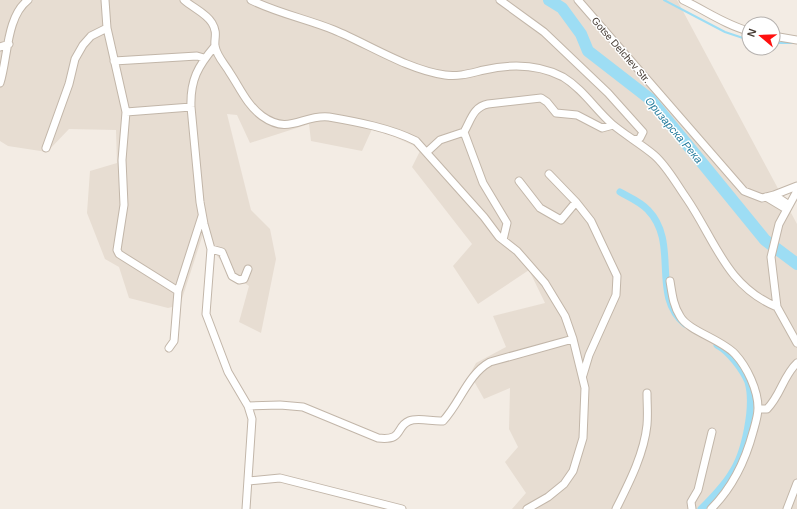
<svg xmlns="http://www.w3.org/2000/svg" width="797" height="509" viewBox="0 0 797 509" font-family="Helvetica,sans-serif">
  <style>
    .residential { fill: #e7ddd2 }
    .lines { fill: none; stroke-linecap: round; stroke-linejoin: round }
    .stream { stroke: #9dddf4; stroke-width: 2 }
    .canal { stroke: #9dddf4; stroke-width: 7 }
    .river { stroke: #9dddf4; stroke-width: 12 }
    .minor-casing { stroke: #c2b6a9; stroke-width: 9 }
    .minor { stroke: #fff; stroke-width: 7 }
    .labels { text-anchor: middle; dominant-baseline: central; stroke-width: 3; stroke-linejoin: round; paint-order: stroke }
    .street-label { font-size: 10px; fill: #463c34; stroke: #fff }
    .water-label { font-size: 11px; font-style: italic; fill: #257c9d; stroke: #fff }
  </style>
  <rect width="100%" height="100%" fill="#f3ece4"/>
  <path class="residential" d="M 0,0 L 677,0 L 797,224 L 797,509 L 512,509 L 526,493 L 505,462 L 518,447 L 509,429 L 510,388 L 484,399 L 470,374 L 476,363 L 506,347 L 493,316 L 545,303 L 529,270 L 478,304 L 453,266 L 472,244 L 412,167 L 421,149 L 373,127 L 362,151 L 311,141 L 309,124 L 250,143 L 237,115 L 227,114 L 251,210 L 270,229 L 276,259 L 261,333 L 239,322 L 249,286 L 233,275 L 218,257 L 203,234 L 180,305 L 168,308 L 129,298 L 119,267 L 105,259 L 87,213 L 90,171 L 117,163 L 116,130 L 69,129 L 47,152 L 8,146 L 0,141 Z"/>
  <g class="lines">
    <path class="stream" d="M 664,0 L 725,32 L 749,40
      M 773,43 L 794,43"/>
    <path class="canal" d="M 620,192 C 629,197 641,202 648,210 C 680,243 650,296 685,324
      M 701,509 C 712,498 723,487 731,474 C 745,454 755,406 748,382 C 743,370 729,351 717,345"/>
    <path class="river" d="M 549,0 L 562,8 L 581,34 L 588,51 L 650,99 L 765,240 L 797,264"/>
    <g class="minor-casing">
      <path id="minor" d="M 105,0 L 107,28 L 126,112 L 122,160 L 124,205 L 117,250 L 119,254 L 178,291
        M 184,0 C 193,8 206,13 212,23 C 218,33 214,38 215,46 C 217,57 225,64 230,73 C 240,88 247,105 262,116 C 290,136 302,114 329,117 C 358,122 390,128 416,141 L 484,217 L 499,237 L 517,251 L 545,283 L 565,316 L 573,339 L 585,388 L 583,438 L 573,471 L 564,484 L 548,497 L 527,509
        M 251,0 C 277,13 307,19 334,30 C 368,44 408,70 445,75 C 459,77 471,73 484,70 C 510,64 538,64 563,77 C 583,89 595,109 612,124 C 625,135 641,144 654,155 C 667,166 677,185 687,199 C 715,240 726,286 777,307
        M 500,0 L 544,32 L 608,93 L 643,132 L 640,138 L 634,140
        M 578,0 L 744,191 L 762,198 L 774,195 L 789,205
        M 683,0 C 705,10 725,25 749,31
        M 773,36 L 797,40
        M 215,46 C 198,66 190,80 191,107 L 200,202 L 204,224 L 211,249 L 206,314 L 228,372 L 248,406 L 252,419 L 246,509
        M 0,47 L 9,44
        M 114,61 L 197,56 L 204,58
        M 0,83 C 8,58 6,17 28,0
        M 126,112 L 191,107
        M 464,132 L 483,183 L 507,223 L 503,240
        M 46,148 L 69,84 L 75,59 L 83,45 L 91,36 L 107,28
        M 427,152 L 440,140 L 464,132 C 471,120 473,107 488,104 L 541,98 L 547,102 L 556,113 L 577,115 L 602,128 L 613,125
        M 549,174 L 576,202 L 591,221 L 617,276 L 616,295 L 589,355 L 583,375
        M 519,181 L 540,208 L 561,220 L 576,202
        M 797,191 L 779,224 L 771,257 L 777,307 L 797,343
        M 774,195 L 797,186
        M 766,197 L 786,209
        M 211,249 L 222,252 L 232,276 L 239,280 L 244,279 L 248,269
        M 670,281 C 672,293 673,305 680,316 C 688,331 721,339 735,354 C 747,367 758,390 758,408 C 758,416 755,425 753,432 C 745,462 733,487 711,509
        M 169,348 L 174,341 L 178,291 L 202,216
        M 248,406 L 280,405 L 303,407 L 378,438 C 404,441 395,427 409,421 C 418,417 433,422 443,421 C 460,403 468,374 490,362 L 573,339
        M 758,409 L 767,409 C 781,395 783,376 797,363
        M 249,481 L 280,478 L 402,509
        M 616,509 C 629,483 644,454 647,425 C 648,414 647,404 647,393
        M 692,509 L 691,502 L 698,490 L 712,432
        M 787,509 L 797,483"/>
    </g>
    <use href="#minor" class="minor"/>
  </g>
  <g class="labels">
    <g class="street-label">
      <text transform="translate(621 50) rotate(49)">Gotse Delchev Str.</text>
    </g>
    <g class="water-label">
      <text transform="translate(674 130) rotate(50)">Оризарска Река</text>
    </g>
  </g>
  <g transform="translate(761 36) rotate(289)"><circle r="19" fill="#ffffff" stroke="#b5b1ae"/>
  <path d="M0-3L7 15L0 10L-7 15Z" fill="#ff100f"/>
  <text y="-6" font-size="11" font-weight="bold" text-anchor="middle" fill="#463c34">N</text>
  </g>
</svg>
